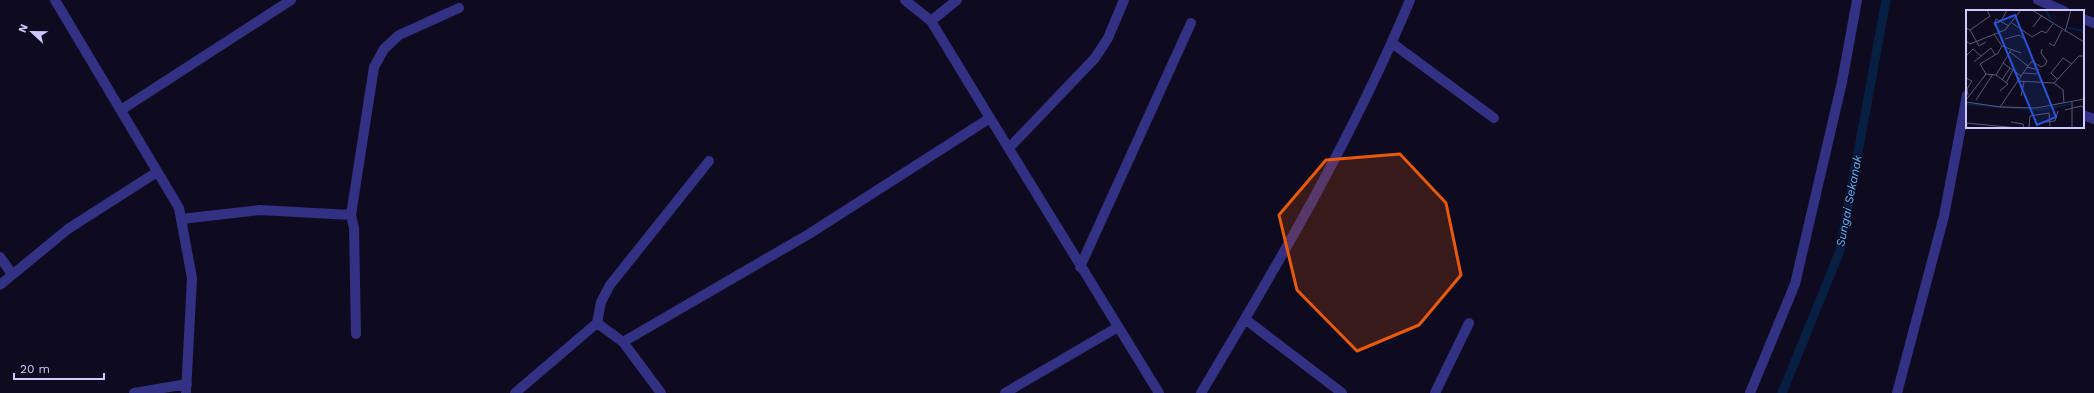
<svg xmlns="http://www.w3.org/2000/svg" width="2094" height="393" viewBox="0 0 2094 393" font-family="'Work Sans',sans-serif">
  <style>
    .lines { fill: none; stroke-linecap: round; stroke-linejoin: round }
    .stream { stroke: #071f43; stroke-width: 9 }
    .minor { stroke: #323183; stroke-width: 10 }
    .marked { fill: #e8590c; fill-opacity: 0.2; stroke: #e8590c; stroke-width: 3; stroke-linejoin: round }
    .labels { text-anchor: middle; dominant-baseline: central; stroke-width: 3; stroke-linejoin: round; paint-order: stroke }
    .water-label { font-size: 12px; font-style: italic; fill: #58b8ff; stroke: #0e0b20 }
    .inset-river { fill: none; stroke: #071f43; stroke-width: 2 }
    .inset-road { fill: none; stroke: #5b5779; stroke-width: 1 }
    .view { fill: #2654da; fill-opacity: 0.15; stroke: #2654da; stroke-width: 2 }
    .inset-edge { fill: none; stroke: #cecaff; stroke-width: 2 }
  </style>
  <rect width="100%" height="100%" fill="#0e0b20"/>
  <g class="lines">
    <path class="stream" d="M 1782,393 L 1840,251 L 1886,0"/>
    <path class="minor" d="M 55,0 L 179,208 L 192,278 L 186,393
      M 905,0 L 931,21
      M 957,0 L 931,21 L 990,118
      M 2038,0 L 2064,11
      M 2083,19 L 2094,23
      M 1392,43 L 1494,118
      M 121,110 L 291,0
      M 2083,115 L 2094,119
      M 1009,148 L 1095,58 L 1108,38 L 1124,0
      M 181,219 L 260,210 L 351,215
      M 0,257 L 12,274
      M 1080,267 L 1191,23
      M 0,285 L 68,229 L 157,172
      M 1245,319 L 1342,393
      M 597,323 L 623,342 L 661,393
      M 356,334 L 354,228 L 351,215 L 374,67 L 384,49 L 399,35 L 459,8
      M 623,342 L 809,234 L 990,118 L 1159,393
      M 134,393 L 187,384
      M 515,393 L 597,323 L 601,302 L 610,285 L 709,161
      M 1005,393 L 1118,327
      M 1201,393 C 1277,266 1353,137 1410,0
      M 1435,393 L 1469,323
      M 1750,393 L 1795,284 L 1842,82 L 1857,0
      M 1897,393 L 1944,216 L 1967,95"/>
  </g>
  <path class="marked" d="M 1400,154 L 1446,203 L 1461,275 L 1419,325 L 1357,351 L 1297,290 L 1279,215 L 1326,160 Z"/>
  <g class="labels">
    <g class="water-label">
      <text transform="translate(1849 201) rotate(-79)">Sungai Sekanak</text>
    </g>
  </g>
  <g transform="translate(1966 10)">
    <rect width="118" height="118" fill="#0e0b20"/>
    <path class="inset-river" d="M 77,0 L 81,2 L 85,10M 102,18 L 114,20 L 118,23M 0,94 L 73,100 L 105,94"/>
    <path class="inset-road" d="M 66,0 L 118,32M 35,11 L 41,0M 46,13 L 66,27 L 76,21 L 80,23 L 87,14M 67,17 L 76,5M 0,18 L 4,20 L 13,36 L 20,32M 4,20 L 24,6 L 21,0M 34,22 L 28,14 L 30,9 L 43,16M 99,22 L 105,0M 28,24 L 36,36 L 55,43M 39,29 L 53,25 L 57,28M 0,31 L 4,34 L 39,20 L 55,0M 83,33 L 88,36 L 96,20M 1,45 L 7,39 L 15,46M 8,52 L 25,38 L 29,45M 37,53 L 55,66M 62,56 L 66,51 L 75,57 L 79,55 L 81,51 L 75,43 L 76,39M 61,57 L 73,60M 57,63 L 71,64M 20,64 L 14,54 L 32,43 L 36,36M 30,65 L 42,74 L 34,81M 0,68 L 6,71 L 1,79 L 2,85M 36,70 L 44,58M 92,70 L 85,63 L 97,48 L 106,54M 51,71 L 88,73 L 97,80 L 98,93M 40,73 L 47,60M 88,73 L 113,46 L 117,46M 55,86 L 58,72M 0,90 L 20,64 L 30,65 L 45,40M 10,90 L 27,64M 0,92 L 34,97 L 70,98 L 118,89M 106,92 L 106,118M 34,97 L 62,56 L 44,42M 99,100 L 115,96 L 118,98M 45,112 L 57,114 L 58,118M 79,112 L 89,111 L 92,101M 0,113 L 52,118M 63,118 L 64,106 L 83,103 L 84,116"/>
    <path class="view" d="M 49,5 L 90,107 L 71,115 L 29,13 Z"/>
    <rect width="118" height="118" class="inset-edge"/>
  </g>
  <g transform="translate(32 32) rotate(292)" stroke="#0e0b20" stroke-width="3" paint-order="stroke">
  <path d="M0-3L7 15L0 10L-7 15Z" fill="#cecaff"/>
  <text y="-6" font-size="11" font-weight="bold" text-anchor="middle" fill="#cecaff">N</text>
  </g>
  <path d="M14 373v6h90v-6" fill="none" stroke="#cecaff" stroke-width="2"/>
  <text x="20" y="373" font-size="12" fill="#cecaff" stroke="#0e0b20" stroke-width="3" paint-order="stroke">20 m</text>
</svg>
